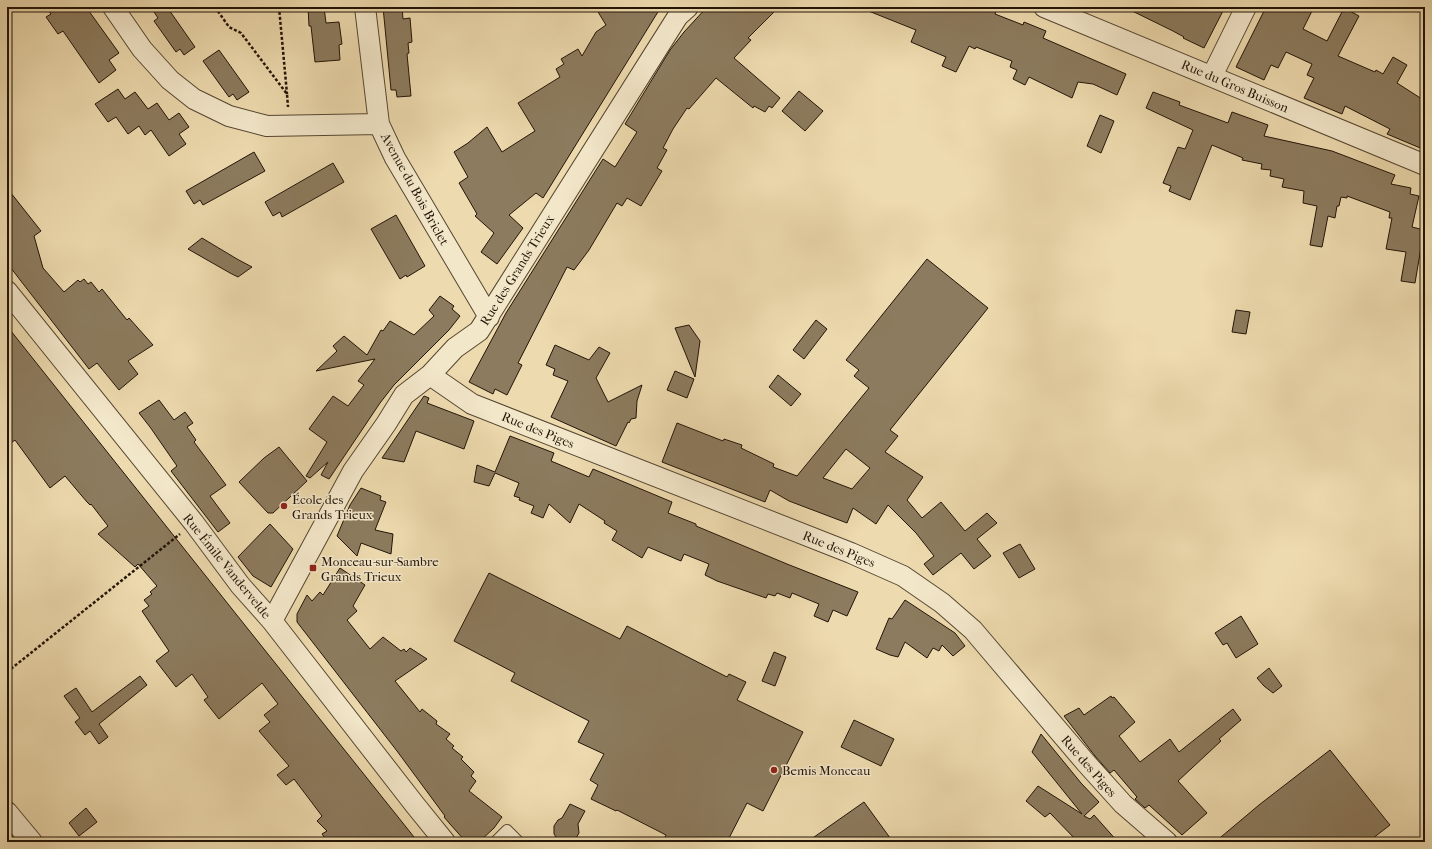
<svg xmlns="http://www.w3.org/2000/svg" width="1432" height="849" viewBox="0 0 1432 849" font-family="'IM FELL French Canon',serif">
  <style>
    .building { fill: #8c7b5e; stroke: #221407; fill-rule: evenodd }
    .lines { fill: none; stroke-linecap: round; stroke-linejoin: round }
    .lane-casing { stroke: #554631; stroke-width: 12 }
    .street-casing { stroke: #554631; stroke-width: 22 }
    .path { stroke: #221407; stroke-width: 2.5; stroke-dasharray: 3 2; stroke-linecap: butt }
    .lane { stroke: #f3e7ca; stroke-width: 10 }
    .street { stroke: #f3e7ca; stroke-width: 20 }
    .poi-dot { fill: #8f2418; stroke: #f3e7ca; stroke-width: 1.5 }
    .labels { text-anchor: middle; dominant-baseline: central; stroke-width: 3; stroke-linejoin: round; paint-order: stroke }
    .street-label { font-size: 13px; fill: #221407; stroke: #f3e7ca }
    .poi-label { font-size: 13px; fill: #221407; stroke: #f3e7ca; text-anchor: start }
  </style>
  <rect width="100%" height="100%" fill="#eddaae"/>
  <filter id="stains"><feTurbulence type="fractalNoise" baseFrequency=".005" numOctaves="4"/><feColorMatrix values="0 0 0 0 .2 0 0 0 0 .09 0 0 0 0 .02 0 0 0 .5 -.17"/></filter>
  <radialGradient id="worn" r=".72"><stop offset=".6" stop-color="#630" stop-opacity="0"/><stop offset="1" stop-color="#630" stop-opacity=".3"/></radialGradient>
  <path class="building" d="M 46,7 L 86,7 L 119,53 L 109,60 L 116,70 L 99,83 L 63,31 L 58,34 L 46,17 L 51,14 Z
    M 162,7 L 167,7 L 195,47 L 184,55 L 180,49 L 176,52 L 154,21 L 158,18 L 154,12 Z
    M 308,7 L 324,7 L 326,23 L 339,22 L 342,44 L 339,45 L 340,60 L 315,62 L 311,26 L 309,26 Z
    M 383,7 L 402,7 L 403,19 L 410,18 L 412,42 L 408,43 L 409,53 L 407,54 L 411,96 L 397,97 L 396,90 L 391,90 Z
    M 595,7 L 661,7 L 543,198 L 536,193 L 509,215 L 523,228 L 497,264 L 481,252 L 494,233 L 475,216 L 477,214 L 459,183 L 468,177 L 454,152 L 468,143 L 487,127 L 502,152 L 535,131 L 518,103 L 560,77 L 556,69 L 564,64 L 561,59 L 578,49 L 582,56 L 596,32 L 606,25 Z
    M 707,7 L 779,7 L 748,38 L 751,40 L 734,58 L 780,98 L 772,108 L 769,106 L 765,112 L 754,106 L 753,108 L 716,78 L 689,109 L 687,108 L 673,129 L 663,148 L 667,150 L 657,168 L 662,171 L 641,206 L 627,198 L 622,206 L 617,203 L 589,250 L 574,270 L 567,267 L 518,363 L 522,365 L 507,395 L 495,389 L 493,394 L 469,382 L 506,313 L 603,159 L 615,167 L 637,132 L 625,124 L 670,50 L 684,32 Z
    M 861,7 L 998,7 L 995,14 L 1023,25 L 1024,22 L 1046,31 L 1043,38 L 1126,74 L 1117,95 L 1093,84 L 1078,82 L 1072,98 L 1029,77 L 1025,85 L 1013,79 L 1017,70 L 1010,67 L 1012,61 L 976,47 L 975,49 L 969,46 L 956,72 L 942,66 L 946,57 L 911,42 L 916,30 L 861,8 Z
    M 1124,7 L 1225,7 L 1204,48 L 1183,38 L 1184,37 L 1173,31 Z
    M 1266,7 L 1314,7 L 1303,29 L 1327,41 L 1344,8 L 1359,16 L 1338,56 L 1375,72 L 1376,70 L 1383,74 L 1393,57 L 1407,65 L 1397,83 L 1425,101 L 1425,150 L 1387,134 L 1390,129 L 1345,106 L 1342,114 L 1304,98 L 1314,78 L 1307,75 L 1312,64 L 1286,52 L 1278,68 L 1271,65 L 1264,80 L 1236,67 Z
    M 219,50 L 249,92 L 237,100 L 233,94 L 229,97 L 203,61 Z
    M 118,89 L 125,99 L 135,92 L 148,109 L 157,103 L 169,120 L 179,113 L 189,127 L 179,134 L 186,144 L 169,156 L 151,130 L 145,135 L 139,126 L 128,134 L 116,117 L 108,122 L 95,104 Z
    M 799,91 L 823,111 L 805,131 L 782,111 Z
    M 1153,92 L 1180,102 L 1179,105 L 1228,123 L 1232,112 L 1268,125 L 1264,136 L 1332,151 L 1395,175 L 1391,184 L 1411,188 L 1410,194 L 1419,196 L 1412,227 L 1424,230 L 1415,283 L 1401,281 L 1406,252 L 1386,249 L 1392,218 L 1389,218 L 1390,212 L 1347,196 L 1347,198 L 1341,197 L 1339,206 L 1337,206 L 1335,218 L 1328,216 L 1322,247 L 1310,245 L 1317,206 L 1303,203 L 1304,191 L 1282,187 L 1284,179 L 1270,176 L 1271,170 L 1261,169 L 1262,164 L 1242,160 L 1243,158 L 1212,145 L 1190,200 L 1169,191 L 1171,186 L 1163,183 L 1178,147 L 1185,149 L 1193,130 L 1146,108 Z
    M 1100,115 L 1114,121 L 1101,153 L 1087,146 Z
    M 254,152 L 265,171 L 203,205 L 200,200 L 194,204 L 186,191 Z
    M 333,163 L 344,182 L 282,217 L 280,212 L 273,216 L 265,202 Z
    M 7,188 L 41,231 L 34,236 L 43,268 L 64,292 L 78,280 L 80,282 L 84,279 L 88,284 L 91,282 L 99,292 L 102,289 L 127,320 L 129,318 L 153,345 L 128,361 L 138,374 L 119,390 L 97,363 L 89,369 L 7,263 Z
    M 396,215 L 425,266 L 407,277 L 406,275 L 400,279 L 371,229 Z
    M 202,238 L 237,259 L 252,267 L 238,277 L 230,273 L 188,249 Z
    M 927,259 L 988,308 L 890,430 L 898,436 L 885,452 L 923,477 L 907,500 L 922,518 L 941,502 L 965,531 L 987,513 L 997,523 L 977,539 L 991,556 L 974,569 L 961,553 L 933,575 L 924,564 L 934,556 L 916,533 L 888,505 L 876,524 L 853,508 L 847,523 L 789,501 L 770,490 L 765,502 L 662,462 L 677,423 L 723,441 L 724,439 L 742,445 L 741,448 L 774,464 L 773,467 L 797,476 L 869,388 L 854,376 L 859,370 L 846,360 ZM 846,449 L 870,468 L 852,489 L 823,478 Z
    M 440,296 L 454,306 L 452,309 L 460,316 L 449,330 L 394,385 L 380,403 L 329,479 L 321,475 L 328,462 L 310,478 L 306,476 L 327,442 L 309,429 L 333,396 L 348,406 L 364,385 L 358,381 L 375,359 L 316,371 L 337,351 L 333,346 L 344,336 L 367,355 L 381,330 L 383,331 L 390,321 L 414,335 L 434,316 L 429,310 Z
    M 1236,310 L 1250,312 L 1246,334 L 1232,332 Z
    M 816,320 L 827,329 L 804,359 L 793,350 Z
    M 689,325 L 700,341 L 695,377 L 675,328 Z
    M 7,326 L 236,614 L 418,842 L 328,842 L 322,834 L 327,831 L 317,821 L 322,816 L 294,779 L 286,785 L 277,775 L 289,766 L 259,731 L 270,722 L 264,715 L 278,704 L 262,683 L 219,719 L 204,700 L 208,697 L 192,674 L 176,687 L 156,661 L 169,651 L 142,611 L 149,606 L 144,600 L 152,594 L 150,592 L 157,586 L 138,564 L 135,567 L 98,534 L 108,526 L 91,504 L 90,505 L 87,502 L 65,476 L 50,488 L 15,440 L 7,446 Z
    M 555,345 L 589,360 L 599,347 L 610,353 L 596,378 L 608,402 L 642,385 L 637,401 L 636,418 L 631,419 L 629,423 L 628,422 L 616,446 L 551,417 L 568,381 L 553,375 L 555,369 L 546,365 Z
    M 675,371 L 694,379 L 687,398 L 667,390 Z
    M 778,375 L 801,394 L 791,406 L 769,387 Z
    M 424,396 L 429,398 L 427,403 L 474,421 L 464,449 L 416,431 L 404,462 L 382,458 Z
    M 159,400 L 174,420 L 185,412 L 193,423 L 187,427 L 196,440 L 194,442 L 226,485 L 210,496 L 230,523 L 218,532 L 171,471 L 177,466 L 150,427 L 139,413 Z
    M 510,436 L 554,453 L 551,461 L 589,477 L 593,469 L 672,502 L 668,513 L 696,524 L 696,526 L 787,564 L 858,592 L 847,616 L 833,610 L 828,622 L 814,616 L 819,604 L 792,593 L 790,598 L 777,593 L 775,596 L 768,594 L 766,598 L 717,581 L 705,575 L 709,564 L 684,554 L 681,561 L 648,547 L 642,558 L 612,540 L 617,531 L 604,523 L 605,521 L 579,504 L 570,523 L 549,504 L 543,518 L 531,513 L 534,506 L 519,500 L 520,498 L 514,496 L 519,483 L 495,473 L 489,486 L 474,482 L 477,465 L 495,472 Z
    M 279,447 L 307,481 L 273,513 L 268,513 L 239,482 L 264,458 Z
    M 361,488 L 381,496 L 380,500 L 386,502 L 375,530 L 393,534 L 391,554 L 361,543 L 357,556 L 337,536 L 350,505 Z
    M 270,524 L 293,549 L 271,587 L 253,576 L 238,557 Z
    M 1020,544 L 1035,569 L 1019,578 L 1003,553 Z
    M 340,568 L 365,585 L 353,606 L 357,611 L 347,620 L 370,649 L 383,637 L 401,651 L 404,649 L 406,652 L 410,648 L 427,659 L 395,681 L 420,712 L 422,709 L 437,721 L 436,724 L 450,734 L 446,739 L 454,746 L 452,748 L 463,757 L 461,759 L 474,772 L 471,776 L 476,781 L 469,791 L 502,817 L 494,828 L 479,842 L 466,842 L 450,824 L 444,817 L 445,816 L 397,751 L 297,622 L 297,614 L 307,595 L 312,601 L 320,592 L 323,595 Z
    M 489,573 L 620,639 L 627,626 L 727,677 L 729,674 L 746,682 L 737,700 L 803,732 L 763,811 L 747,803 L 727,842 L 676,842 L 665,837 L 666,835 L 617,810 L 616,811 L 591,799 L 598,785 L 590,780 L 604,754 L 578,742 L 589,721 L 511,681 L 515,673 L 454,641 Z
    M 905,600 L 955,633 L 965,646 L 953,656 L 942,645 L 939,651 L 933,648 L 927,658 L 905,642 L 898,657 L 890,655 L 876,649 L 889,618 L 892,619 Z
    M 1241,616 L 1258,644 L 1236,658 L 1227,643 L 1223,645 L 1215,633 Z
    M 774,652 L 786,657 L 775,686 L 762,681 Z
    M 1269,668 L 1282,686 L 1273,693 L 1264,686 L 1257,678 Z
    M 140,676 L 147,685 L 99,724 L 108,737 L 99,744 L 90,731 L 85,735 L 75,722 L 80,718 L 64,696 L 76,688 L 92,712 Z
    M 1111,696 L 1112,698 L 1114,697 L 1135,722 L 1119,736 L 1140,762 L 1170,739 L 1179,752 L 1233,709 L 1241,720 L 1219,739 L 1221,741 L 1178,781 L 1207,813 L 1182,835 L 1149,805 L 1145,808 L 1135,799 L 1137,797 L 1114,770 L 1110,773 L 1095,756 L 1064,716 L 1079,708 L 1084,715 Z
    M 854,720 L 894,739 L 881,766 L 841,747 Z
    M 1041,734 L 1081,783 L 1099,802 L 1084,816 L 1090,819 L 1094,815 L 1118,842 L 1078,842 L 1050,813 L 1045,817 L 1026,801 L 1038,786 L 1082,814 L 1032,752 Z
    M 1330,750 L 1390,825 L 1368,842 L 1215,842 L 1259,805 Z
    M 864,802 L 893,842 L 807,842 Z
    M 570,804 L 585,811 L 578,824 L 579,833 L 575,840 L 571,842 L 563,842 L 556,837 L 554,834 L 554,826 L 558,820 L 562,818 Z
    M 86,808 L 97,822 L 79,836 L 69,823 Z"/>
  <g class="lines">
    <g class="lane-casing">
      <path id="lane" d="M 495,842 L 507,830 L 519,842"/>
    </g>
    <g class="street-casing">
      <path id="street" d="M 113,7 L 142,49 L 170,80 L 194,99 L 229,116 L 267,126 L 379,124 L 395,158 L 489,317
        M 365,7 L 379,124
        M 1044,7 L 1425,165
        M 1212,76 L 1246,7
        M 7,291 L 194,523 L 240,585 L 272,621 L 415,805 L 445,842
        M 430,375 L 472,404 L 851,553 L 903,576 L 942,603 L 973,630 L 1086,763 L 1123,804 L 1167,842
        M 272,621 L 353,471 L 386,424 L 404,395 L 430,375 L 455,348 L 479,331 L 678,16 L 688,7
        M 7,812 L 32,842"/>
    </g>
    <path class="path" d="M 215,7 L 229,27 L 241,33 L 287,94 L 288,107
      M 279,7 L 287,94
      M 7,672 L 180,534"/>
    <use href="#lane" class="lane"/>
    <use href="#street" class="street"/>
  </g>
  <g class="poi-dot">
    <circle cx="284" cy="506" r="4"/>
    <rect x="309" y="564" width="8" height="8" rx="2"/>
    <circle cx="774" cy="770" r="4"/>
  </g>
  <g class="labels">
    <g class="street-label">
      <text transform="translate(1235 86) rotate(23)">Rue du Gros Buisson</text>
      <text transform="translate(415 189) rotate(61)">Avenue du Bois Briclet</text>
      <text transform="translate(517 270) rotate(-58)">Rue des Grands Trieux</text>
      <text transform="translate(538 430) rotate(22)">Rue des Piges</text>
      <text transform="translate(839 549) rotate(22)">Rue des Piges</text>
      <text transform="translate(227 566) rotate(51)">Rue Émile Vandervelde</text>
      <text transform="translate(1089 766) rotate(49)">Rue des Piges</text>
    </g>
    <g class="poi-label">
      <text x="292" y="499">École des<tspan x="292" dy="15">Grands Trieux</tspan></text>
      <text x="321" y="561">Monceau-sur-Sambre<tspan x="321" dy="15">Grands Trieux</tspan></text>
      <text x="782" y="770">Bemis Monceau</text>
    </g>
  </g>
  <rect width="1432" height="849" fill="none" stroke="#eddaae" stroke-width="24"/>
  <rect x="8" y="8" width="1416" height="833" fill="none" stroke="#221407" stroke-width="2"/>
  <rect x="12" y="12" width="1408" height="825" fill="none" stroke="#221407"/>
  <rect width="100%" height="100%" filter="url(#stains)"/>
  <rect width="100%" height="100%" fill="url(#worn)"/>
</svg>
